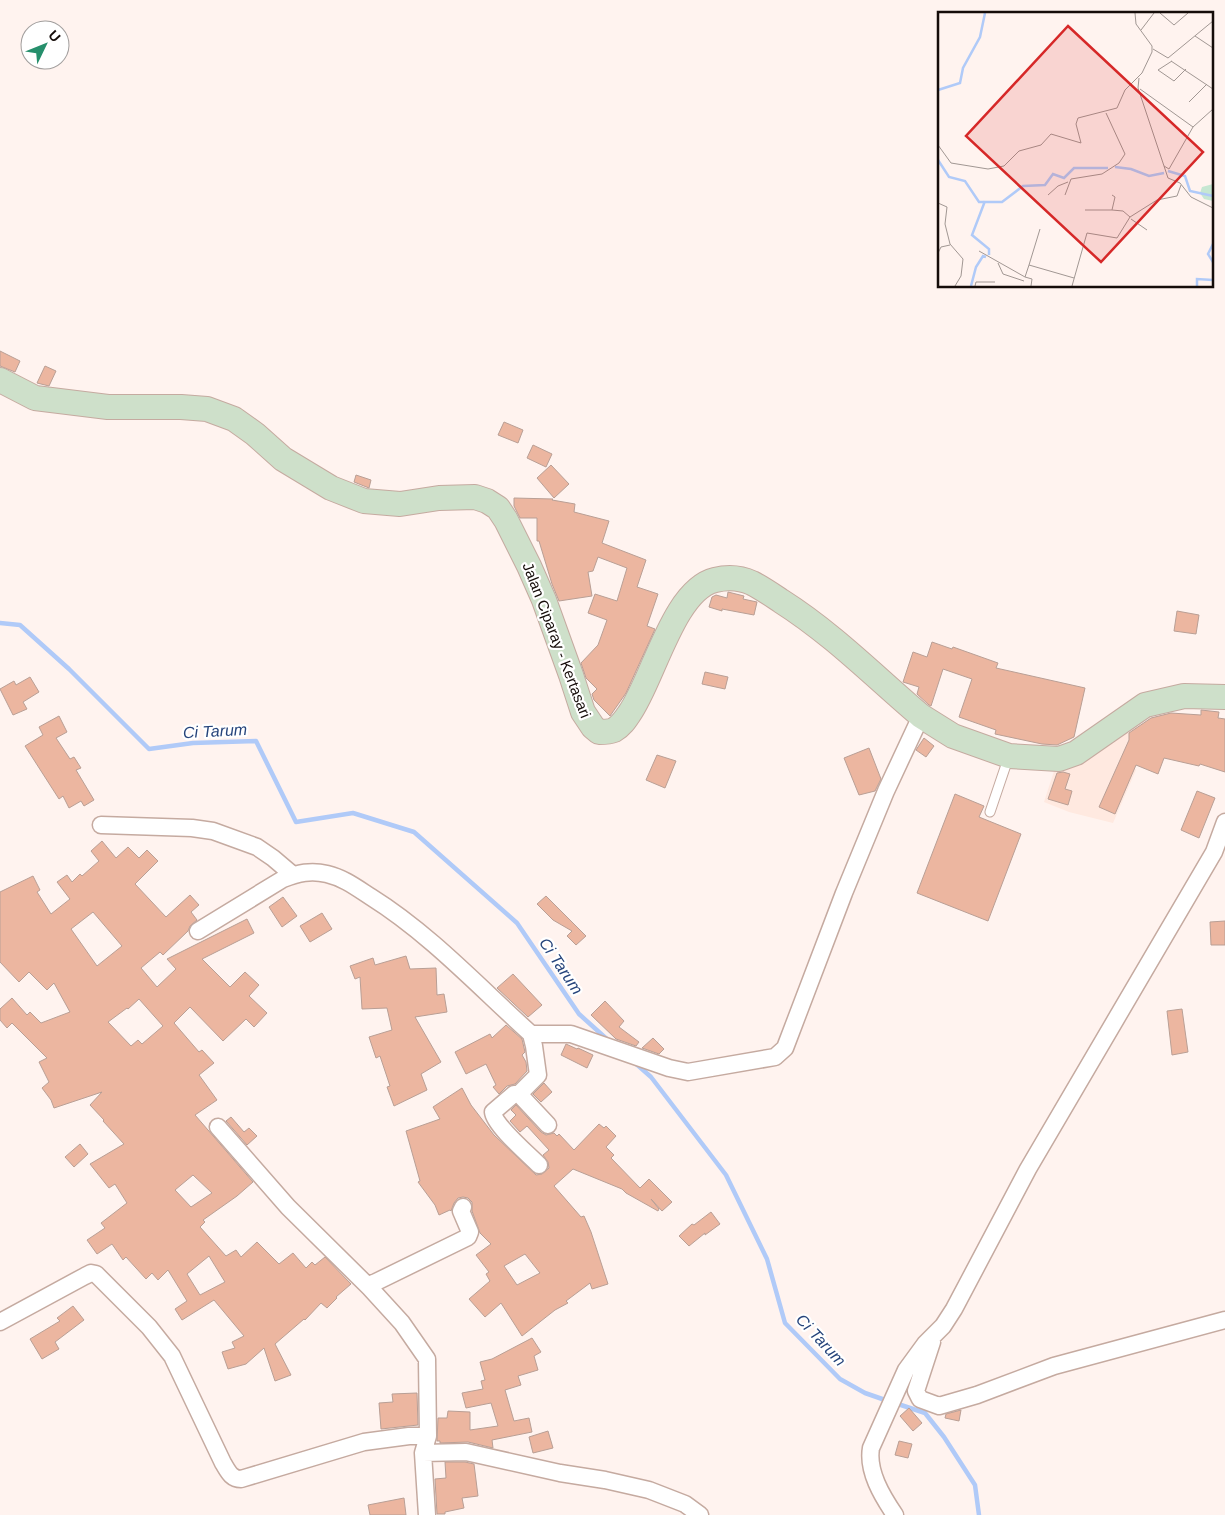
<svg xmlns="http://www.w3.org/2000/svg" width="1225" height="1515" viewBox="0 0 1225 1515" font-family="Arial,sans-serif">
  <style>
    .built { fill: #ffe9e0 }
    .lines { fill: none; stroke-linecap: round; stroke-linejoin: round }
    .stream { stroke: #b0caf8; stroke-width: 4.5 }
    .building { fill: #ecb6a0; stroke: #b99f95; fill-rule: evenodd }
    .lane-casing { stroke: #c5aaa0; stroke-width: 11 }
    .street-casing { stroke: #c5aaa0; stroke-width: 19 }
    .secondary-casing { stroke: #c5aaa0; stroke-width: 26 }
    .lane { stroke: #fff; stroke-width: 9 }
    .street { stroke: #fff; stroke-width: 16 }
    .secondary { stroke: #cee0ca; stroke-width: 24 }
    .labels { text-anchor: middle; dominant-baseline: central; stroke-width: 4.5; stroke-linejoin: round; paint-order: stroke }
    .street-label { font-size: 15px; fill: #150c09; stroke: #fff }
    .water-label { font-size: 16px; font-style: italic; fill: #26447b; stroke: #fff }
    .inset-river { fill: none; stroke: #b0caf8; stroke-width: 2.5 }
    .inset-road { fill: none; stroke: #a19793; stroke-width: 1 }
    .view { fill: #d62828; fill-opacity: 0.15; stroke: #d62828; stroke-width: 2.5 }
    .inset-edge { fill: none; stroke: #150c09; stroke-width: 2.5 }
  </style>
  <rect width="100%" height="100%" fill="#fff3ef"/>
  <path class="built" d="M 1138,719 L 1134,767 L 1136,770 L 1113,823 L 1069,812 L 1044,802 L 1055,768 Z"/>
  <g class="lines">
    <path class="stream" d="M 0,623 L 20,625 L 69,669 L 149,749 L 193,743 L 256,741 L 296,822 L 353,813 L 414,832 L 517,923 L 579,1014 L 609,1041
      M 634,1062 L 651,1077 L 726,1175 L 767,1259 L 785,1323 L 840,1379 L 865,1393 L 888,1401
      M 895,1403 L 925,1413 L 944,1437 L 975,1485 L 979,1515"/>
  </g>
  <path class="building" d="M 0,351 L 20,361 L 15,372 L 0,366 Z
    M 45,366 L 56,371 L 49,386 L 37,383 Z
    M 504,422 L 523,430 L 518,443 L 498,435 Z
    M 533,445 L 552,454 L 546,467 L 527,458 Z
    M 551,465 L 569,484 L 554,498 L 537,478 Z
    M 356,475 L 371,480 L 369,488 L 354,482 Z
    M 514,498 L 553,499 L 552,500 L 575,504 L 574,512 L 609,521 L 602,543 L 646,560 L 637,587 L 658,594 L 647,626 L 655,629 L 626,693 L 610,716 L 594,700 L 592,694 L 597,689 L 586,678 L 581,663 L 598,645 L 607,620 L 588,613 L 595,594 L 617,601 L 627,568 L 598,557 L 593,571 L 588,572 L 592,596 L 559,601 L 552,584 L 539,541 L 537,541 L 537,518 L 520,518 L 514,506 Z
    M 728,592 L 744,596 L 743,599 L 757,602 L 754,615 L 722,609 L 722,611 L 709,607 L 712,597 L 716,595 L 727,598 Z
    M 1177,611 L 1199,615 L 1196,634 L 1174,631 Z
    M 932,642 L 952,649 L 953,647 L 998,663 L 996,668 L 1085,688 L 1074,737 L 1057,745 L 1042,744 L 995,734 L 996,730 L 959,717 L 972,679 L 943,669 L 931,706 L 929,705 L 917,694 L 919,687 L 903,682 L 913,652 L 927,657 Z
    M 705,672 L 728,677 L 725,689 L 702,684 Z
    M 30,677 L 39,692 L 23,702 L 27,709 L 13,715 L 0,689 L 14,681 L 16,685 Z
    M 1201,710 L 1219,712 L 1218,718 L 1225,719 L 1225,772 L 1200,764 L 1199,766 L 1164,758 L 1158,774 L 1136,765 L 1115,814 L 1099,807 L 1129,740 L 1129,733 L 1151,718 L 1171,713 L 1201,715 Z
    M 59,716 L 67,732 L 56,738 L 70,759 L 74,757 L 81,768 L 76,770 L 94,800 L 84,806 L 81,801 L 69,808 L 63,796 L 59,799 L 25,746 L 43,735 L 39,727 Z
    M 924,738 L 934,746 L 926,757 L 916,750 Z
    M 869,748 L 881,779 L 875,791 L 859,795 L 844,758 Z
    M 657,755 L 676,761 L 665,788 L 646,780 Z
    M 1063,772 L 1070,774 L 1065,789 L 1072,791 L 1068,805 L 1048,799 L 1057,773 Z
    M 1197,791 L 1215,798 L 1199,838 L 1181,830 Z
    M 955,794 L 984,806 L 979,817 L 1021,834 L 988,921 L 917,893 Z
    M 102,841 L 116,858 L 128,847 L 139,858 L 147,850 L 158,861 L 135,884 L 166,917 L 190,895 L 199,905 L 191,912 L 197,920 L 190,926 L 188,931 L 163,955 L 160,952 L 141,968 L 157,987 L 176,969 L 167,959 L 247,919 L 254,933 L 202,959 L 230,987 L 245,972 L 259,985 L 249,996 L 267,1013 L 254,1027 L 246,1019 L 223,1041 L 190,1007 L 174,1023 L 199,1052 L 202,1050 L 214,1063 L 199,1075 L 217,1100 L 195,1115 L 253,1182 L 237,1196 L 203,1220 L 205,1222 L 200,1227 L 226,1256 L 236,1250 L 241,1257 L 257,1242 L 279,1264 L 293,1253 L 306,1268 L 312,1262 L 315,1265 L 325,1257 L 351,1284 L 336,1297 L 337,1298 L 327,1308 L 321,1303 L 305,1320 L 304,1319 L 275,1344 L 291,1375 L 275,1381 L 264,1348 L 246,1364 L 228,1369 L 222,1352 L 235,1348 L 232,1342 L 244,1336 L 214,1300 L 182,1320 L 175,1309 L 187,1301 L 168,1270 L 158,1280 L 152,1273 L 146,1279 L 126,1257 L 123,1260 L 112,1244 L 97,1254 L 87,1240 L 105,1228 L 101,1223 L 127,1203 L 115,1184 L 109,1188 L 90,1164 L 124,1144 L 103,1121 L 104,1120 L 90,1105 L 102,1092 L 54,1108 L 51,1100 L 42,1088 L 49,1082 L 39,1062 L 47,1058 L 12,1023 L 7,1028 L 0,1020 L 0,1009 L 12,998 L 27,1015 L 30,1012 L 41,1023 L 70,1012 L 54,983 L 47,990 L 29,972 L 19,982 L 0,962 L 0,892 L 33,876 L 40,890 L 37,892 L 51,914 L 70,899 L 57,882 L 67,875 L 72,882 L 80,874 L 82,876 L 99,861 L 91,851 ZM 93,912 L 122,946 L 97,966 L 71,929 ZM 139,999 L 163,1026 L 142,1044 L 138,1040 L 131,1046 L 108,1022 L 127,1008 L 128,1009 ZM 193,1175 L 212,1193 L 191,1207 L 175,1190 ZM 209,1256 L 225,1282 L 200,1295 L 187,1274 Z
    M 546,896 L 586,936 L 576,945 L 567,936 L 572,931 L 553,920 L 537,904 Z
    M 283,897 L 297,916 L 282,927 L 269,907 Z
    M 322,913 L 332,929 L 310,942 L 300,926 Z
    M 1225,921 L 1225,945 L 1211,945 L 1210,922 Z
    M 406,956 L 410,969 L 436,968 L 437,995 L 444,994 L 447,1012 L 415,1017 L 441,1062 L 421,1074 L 427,1090 L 394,1106 L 387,1087 L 390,1086 L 380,1056 L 376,1058 L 369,1037 L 392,1030 L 387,1008 L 362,1009 L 360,977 L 355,979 L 350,966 L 373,958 L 375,965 Z
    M 513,974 L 542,1005 L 528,1017 L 497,988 Z
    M 605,1001 L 624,1021 L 619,1027 L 639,1042 L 636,1046 L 616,1039 L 591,1015 Z
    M 1182,1009 L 1188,1052 L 1172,1055 L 1167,1011 Z
    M 506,1025 L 522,1039 L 525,1052 L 522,1055 L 526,1062 L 527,1071 L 515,1084 L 507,1086 L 499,1094 L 493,1087 L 496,1085 L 486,1064 L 466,1074 L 455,1052 L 490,1034 L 492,1038 Z
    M 653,1038 L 664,1049 L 659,1054 L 642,1048 Z
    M 566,1044 L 577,1049 L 578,1048 L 593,1055 L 587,1068 L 561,1055 Z
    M 544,1083 L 552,1092 L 541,1102 L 533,1094 Z
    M 462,1088 L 471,1105 L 494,1135 L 536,1175 L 542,1174 L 549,1168 L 548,1162 L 543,1155 L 549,1150 L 527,1126 L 520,1132 L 510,1121 L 516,1115 L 511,1110 L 516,1105 L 541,1132 L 546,1135 L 554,1133 L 557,1136 L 559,1134 L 574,1150 L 599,1124 L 604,1128 L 606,1126 L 616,1136 L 606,1147 L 614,1155 L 611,1158 L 640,1188 L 649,1179 L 672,1202 L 662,1211 L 651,1199 L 659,1209 L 658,1211 L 626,1193 L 622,1189 L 573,1169 L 554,1186 L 581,1217 L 584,1216 L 591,1232 L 608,1284 L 592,1289 L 590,1283 L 566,1301 L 568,1303 L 555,1310 L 522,1336 L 501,1303 L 485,1317 L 469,1299 L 490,1281 L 486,1274 L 489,1272 L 476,1255 L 491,1244 L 480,1233 L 472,1211 L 472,1202 L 468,1198 L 463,1197 L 458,1198 L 454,1203 L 451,1211 L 450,1210 L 439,1215 L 435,1205 L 418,1182 L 420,1181 L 406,1131 L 440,1119 L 433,1107 ZM 525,1254 L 540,1273 L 517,1285 L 504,1266 Z
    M 231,1117 L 244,1132 L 249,1128 L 257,1136 L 247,1145 L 226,1121 Z
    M 80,1144 L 88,1154 L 74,1167 L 65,1157 Z
    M 711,1212 L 720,1224 L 705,1235 L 705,1233 L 689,1246 L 679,1236 L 692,1224 L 694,1225 Z
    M 73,1306 L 84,1320 L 55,1342 L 59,1349 L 42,1359 L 30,1339 L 60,1321 L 57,1318 Z
    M 532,1338 L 541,1352 L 534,1356 L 538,1370 L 518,1376 L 521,1385 L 505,1390 L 514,1421 L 529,1418 L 532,1432 L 492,1440 L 493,1448 L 468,1442 L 440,1443 L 440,1441 L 437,1441 L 438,1418 L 447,1418 L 448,1411 L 470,1412 L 470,1430 L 498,1426 L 491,1403 L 466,1408 L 462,1393 L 483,1389 L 481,1381 L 485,1380 L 480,1362 L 492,1359 Z
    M 417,1393 L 418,1425 L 381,1429 L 379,1403 L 393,1402 L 392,1394 Z
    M 909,1408 L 922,1423 L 913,1431 L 900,1416 Z
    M 961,1410 L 959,1421 L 945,1418 L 946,1414 Z
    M 548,1431 L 553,1448 L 533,1453 L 529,1437 Z
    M 899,1441 L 912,1444 L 908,1458 L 895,1455 Z
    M 445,1462 L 465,1462 L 474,1464 L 478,1496 L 462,1498 L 464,1508 L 445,1512 L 445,1514 L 437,1514 L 435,1479 L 446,1478 Z
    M 404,1498 L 406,1515 L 370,1515 L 368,1505 Z"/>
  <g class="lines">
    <g class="lane-casing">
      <path id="lane" d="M 990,812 L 1009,756"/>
    </g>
    <g class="street-casing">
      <path id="street" d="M 101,825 L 192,828 L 213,831 L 257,847 L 273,858 L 293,875
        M 198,931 L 283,879 C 298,873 311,870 327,874 C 344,878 357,888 371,897 C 430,934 479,987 531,1034 L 571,1034 L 669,1068 L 688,1072 L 775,1057 L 785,1048 L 844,893 L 886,791 L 921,716
        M 531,1034 L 534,1046 L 538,1075 L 519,1094 L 548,1125
        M 519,1094 L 514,1094 L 493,1112 C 494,1125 528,1154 539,1165
        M 218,1127 L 288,1207 L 370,1288
        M 463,1207 L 461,1211 L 470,1232 L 468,1237 L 376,1282 L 371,1284 L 370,1288 L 402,1323 L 427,1359 L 428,1436 L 423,1453 L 466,1452 L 560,1473 L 605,1480 L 649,1490 L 685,1504 L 700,1515
        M 0,1322 L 85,1276 L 91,1273 L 96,1274 L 149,1327 L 172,1356 L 223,1463 C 228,1471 231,1479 241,1479 L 364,1442 L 409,1436 L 428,1436
        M 932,1342 L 916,1391 L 920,1399 L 939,1406 L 977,1395 L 1054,1366 L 1225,1320
        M 423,1453 L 427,1515
        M 895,1515 C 882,1496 867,1471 871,1448 L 906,1370 L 925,1344 L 943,1326 L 954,1309 L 1028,1169 L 1214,852 L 1225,822"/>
    </g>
    <g class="secondary-casing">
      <path id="secondary" d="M 0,380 L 35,398 L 108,407 L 181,407 L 207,409 L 234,419 L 255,434 L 283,459 L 331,488 L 364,501 L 400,504 L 439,498 L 475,497 L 487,501 L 498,508 L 506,520 L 529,566 L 544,600 L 571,675 L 583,712 L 593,727 L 599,732 C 604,732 609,732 614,730 C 621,726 625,720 629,714 C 653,681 673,590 715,580 C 727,577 741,578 752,583 C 762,588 772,595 781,601 C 833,634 875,677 921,716 L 953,736 L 1009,756 L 1059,759 L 1076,753 L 1145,705 L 1184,696 L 1225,697"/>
    </g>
    <use href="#lane" class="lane"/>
    <use href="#street" class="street"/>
    <use href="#secondary" class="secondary"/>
  </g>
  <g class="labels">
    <g class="street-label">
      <text transform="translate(557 640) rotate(69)">Jalan Ciparay - Kertasari</text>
    </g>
    <g class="water-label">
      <text transform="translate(215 731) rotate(-3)">Ci Tarum</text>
      <text transform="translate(561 966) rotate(56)">Ci Tarum</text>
      <text transform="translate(821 1340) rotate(47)">Ci Tarum</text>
    </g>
  </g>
  <g transform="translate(938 12)">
    <rect width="275" height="275" fill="#fff3ef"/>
    <path d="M 275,172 L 275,189 L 266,187 L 262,181 L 264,175 Z" fill="#c6e7d2"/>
    <path class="inset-river" d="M 0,78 L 22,71 L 25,56 L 42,25 L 47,1M 0,148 L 11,165 L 27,169 L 41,190 L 64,190 L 85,174 L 107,173 L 115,162 L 126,166 L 136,156 L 170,156M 177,155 L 193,157 L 211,164 L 226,161M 230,159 L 247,164 L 252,179 L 275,184M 47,189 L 34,223 L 51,237 L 51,243M 275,232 L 270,242 L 275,250M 33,274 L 38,255 L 45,244 L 48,245M 259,274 L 259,267 L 275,268"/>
    <path class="inset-road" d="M 222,1 L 236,13 L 250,1M 203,18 L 216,1M 257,24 L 275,36M 215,37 L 230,46 L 275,9M 233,49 L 275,77M 234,49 L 220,58 L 236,69 L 248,57M 201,66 L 200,76 L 230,166 L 242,171 L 253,185 L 275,196M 202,77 L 255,115 L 231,157 L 226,154M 251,90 L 269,72M 255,115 L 275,97M 0,133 L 13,151 L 50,157 L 66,154 L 81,139 L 103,133 L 113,122 L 143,131 L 138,112 L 140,106 L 179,96 L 187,78 L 204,61 L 214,40 L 214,34 L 198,12 L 197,1M 110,183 L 120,174 L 130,170M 127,183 L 133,167 L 164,162 L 181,151 L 187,142 L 168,101M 174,183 L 177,185 L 174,198 L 185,199 L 192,205M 0,191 L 9,195 L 7,212 L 12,232 L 25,247 L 23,264 L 17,274M 147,198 L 174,198M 193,207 L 209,218M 41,239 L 87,265M 0,241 L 3,235 L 12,233M 60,251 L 65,262 L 86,269M 91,253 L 102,217M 37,274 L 38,270 L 57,270M 93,274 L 94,267 L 87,265 L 91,253 L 136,266M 134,274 L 149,221 L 179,226 L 192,205 L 219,188 L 239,184 L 243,173"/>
    <path class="view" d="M 130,14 L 265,140 L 163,250 L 28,124 Z"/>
    <rect width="275" height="275" class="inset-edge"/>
  </g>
  <g transform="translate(45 45) rotate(47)"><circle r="24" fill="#ffffff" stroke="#a19e9d"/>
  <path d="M0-4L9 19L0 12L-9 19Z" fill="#268f6c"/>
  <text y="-8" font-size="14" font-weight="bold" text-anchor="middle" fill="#150c09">U</text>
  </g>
</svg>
